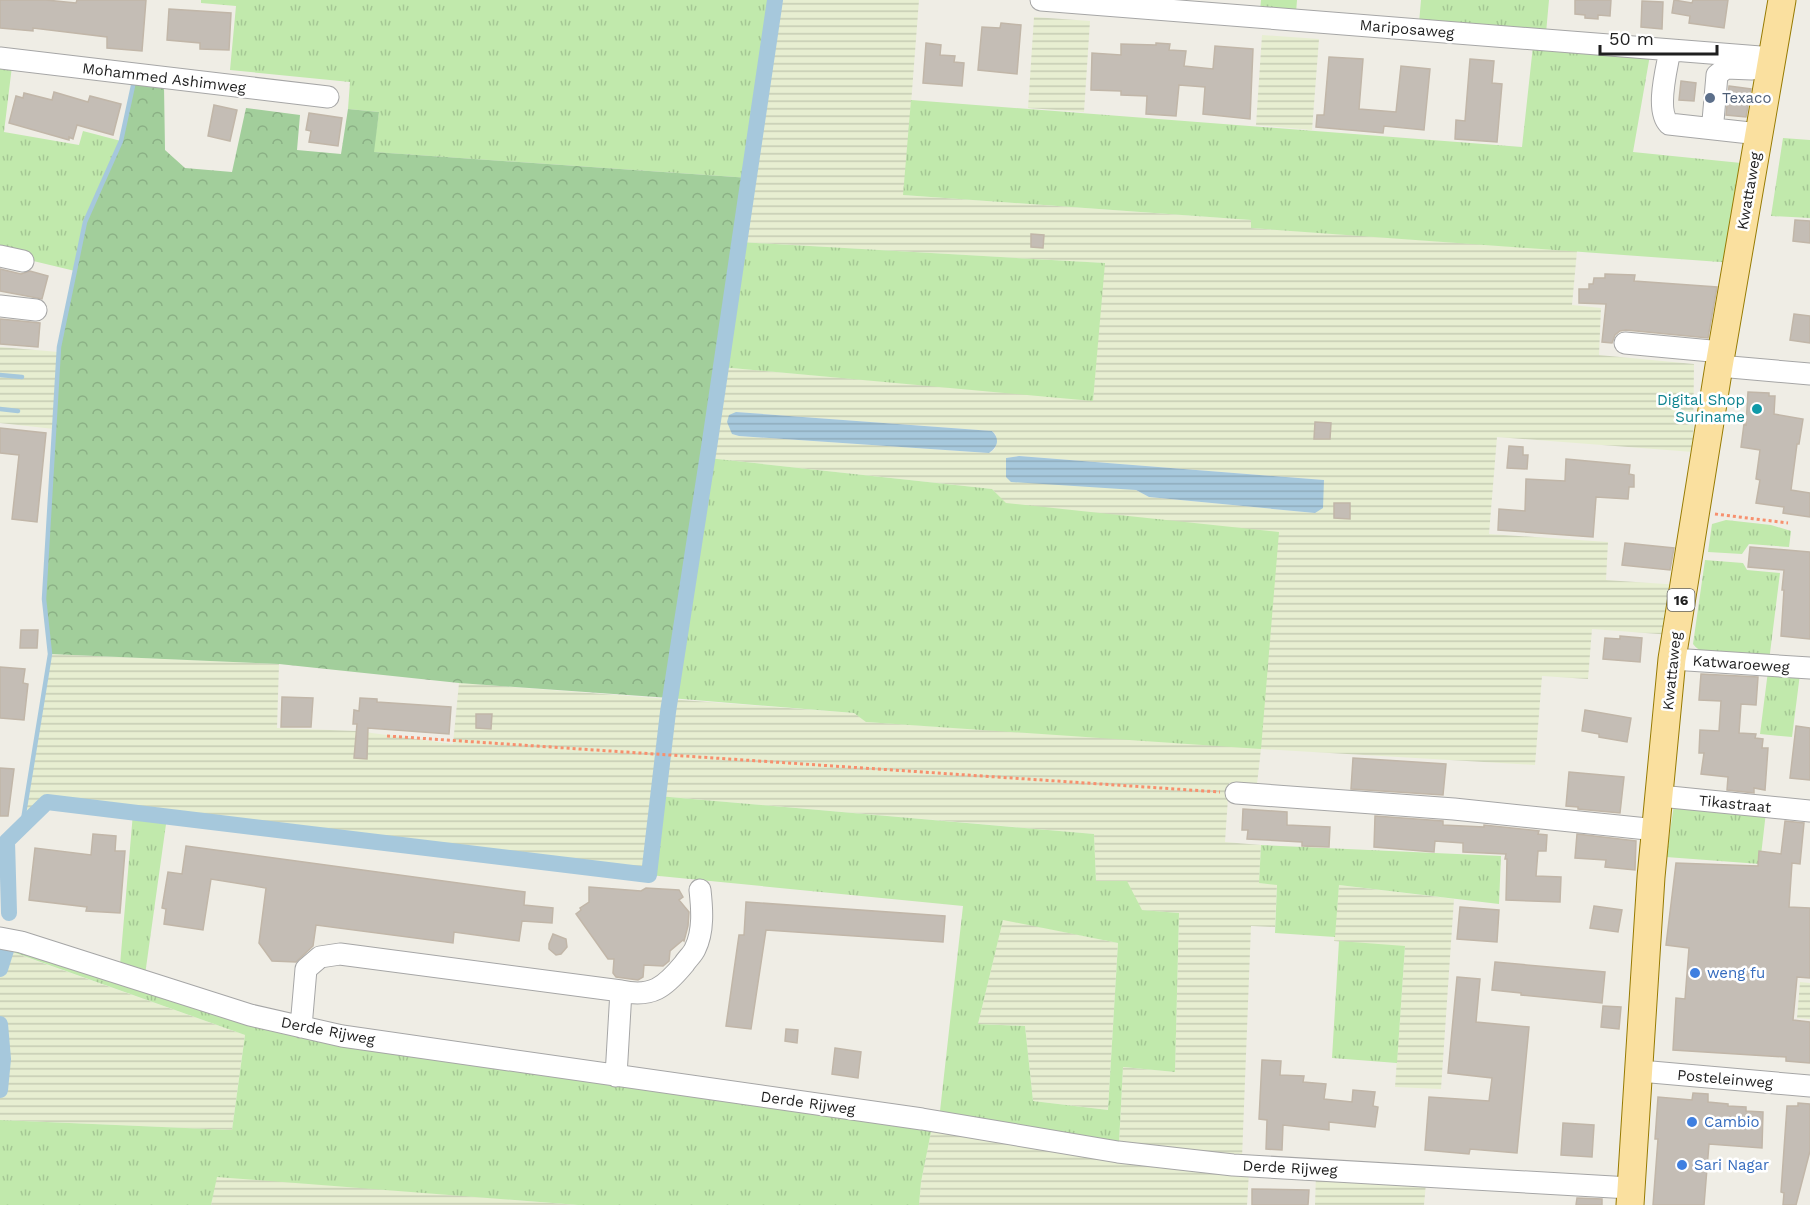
<svg xmlns="http://www.w3.org/2000/svg" width="1810" height="1205" viewBox="0 0 1810 1205" font-family="'Work Sans',sans-serif">
  <style>
    .farmland { fill: url(#farmland-rules); fill-rule: evenodd }
    .grass { fill: url(#grass-tufts); fill-rule: evenodd }
    .forest { fill: url(#forest-crowns) }
    .water { fill: url(#water-rules) }
    .lines { fill: none; stroke-linecap: round; stroke-linejoin: round }
    .stream { stroke: #a6c8dc; stroke-width: 4.5 }
    .canal { stroke: #a6c8dc; stroke-width: 16 }
    .building { fill: #c4bdb5; stroke: #c1b6a8; stroke-width: 1.5 }
    .minor-casing { stroke: #a6a6a6; stroke-width: 23 }
    .major-casing { stroke: #977b03; stroke-width: 29 }
    .path { stroke: #f7906e; stroke-width: 3; stroke-dasharray: 3 3; stroke-linecap: butt }
    .minor { stroke: #fff; stroke-width: 21 }
    .major { stroke: #fae09f; stroke-width: 27 }
    .service-dot { fill: #5c6f8a; stroke: #fff; stroke-width: 2 }
    .culture-dot { fill: #0f9aa8; stroke: #fff; stroke-width: 2 }
    .shop-dot { fill: #3f7fe0; stroke: #fff; stroke-width: 2 }
    .labels { text-anchor: middle; dominant-baseline: central; stroke-width: 5; stroke-linejoin: round; paint-order: stroke }
    .shield { fill: #fff; stroke: #626262; stroke-width: 1.5 }
    .shield-label { font-size: 14px; font-weight: bold; fill: #1f1f1f }
    .street-label { font-size: 15px; fill: #1f1f1f; stroke: #fff }
    .service-label { font-size: 15px; fill: #4e5e75; stroke: #fff; text-anchor: start }
    .culture-label { font-size: 15px; fill: #0d838f; stroke: #fff; text-anchor: end }
    .shop-label { font-size: 15px; fill: #366cbe; stroke: #fff; text-anchor: start }
  </style>
  <defs>
    <pattern id="farmland-rules" width="6" height="5" patternUnits="userSpaceOnUse" patternTransform="scale(1.5)"><rect width="6" height="5" fill="#e7eed1"/><path d="M0 2.5h6" fill="none" stroke="#c6ccb3"/></pattern>
    <pattern id="grass-tufts" width="24" height="20" patternUnits="userSpaceOnUse" patternTransform="scale(1.5)"><rect width="24" height="20" fill="#c1e9ac"/><path d="M3 7l-1-3M5 7V3M7 7l1-3M15 17l-1-3M17 17v-4M19 17l1-3" fill="none" stroke="#a5c794"/></pattern>
    <pattern id="forest-crowns" width="20" height="18" patternUnits="userSpaceOnUse" patternTransform="scale(1.5)"><rect width="20" height="18" fill="#a2ce9b"/><path d="M2 6a3 3 0 1 1 6 0M12 15a3 3 0 1 1 6 0" fill="none" stroke="#8bb085"/></pattern>
    <pattern id="water-rules" width="6" height="5" patternUnits="userSpaceOnUse" patternTransform="scale(1.5)"><rect width="6" height="5" fill="#a6c8dc"/><path d="M0 2.5h6" fill="none" stroke="#8eabbc"/></pattern>
  </defs>
  <rect width="100%" height="100%" fill="#efede5"/>
  <path class="farmland" d="M 775,0 L 919,0 L 904,195 L 1251,220 L 1251,228 L 1577,251 L 1572,305 L 1601,308 L 1599,355 L 1694,364 L 1693,452 L 1497,437 L 1489,534 L 1608,542 L 1606,580 L 1680,585 L 1672,635 L 1592,629 L 1588,679 L 1542,676 L 1535,765 L 1261,749 L 1257,784 L 1229,783 L 1225,842 L 1261,845 L 1259,883 L 1277,884 L 1275,927 L 1251,926 L 1242,1158 L 1119,1143 L 1123,1067 L 1175,1072 L 1179,913 L 1141,910 L 1096,881 L 1094,834 L 659,796 L 649,875 L 47,802 L 22,826 L 50,654 L 279,664 L 277,728 L 357,731 L 453,744 L 459,683 L 854,713 L 867,722 L 1098,737 L 1005,503 L 992,489 L 708,458 L 721,367 L 1093,400 L 1104,263 L 740,242 ZM 736,412 L 992,431 L 996,435 L 995,449 L 989,453 L 739,436 L 732,434 ZM 1019,456 L 1324,480 L 1324,481 L 1315,513 L 1149,497 L 1136,490 L 1006,458 Z
    M 1034,17 L 1090,21 L 1084,112 L 1028,108 Z
    M 1262,35 L 1319,39 L 1312,130 L 1256,125 Z
    M 0,347 L 59,352 L 54,429 L 0,423 Z
    M 1339,885 L 1454,899 L 1441,1089 L 1395,1087 L 1405,947 L 1334,941 Z
    M 1003,919 L 1118,943 L 1108,1110 L 1033,1101 L 1025,1026 L 978,1024 Z
    M 6,950 L 245,1035 L 232,1130 L 0,1120 L 0,1090 L 3,1059 L 0,1024 L 0,969 Z
    M 1800,982 L 1810,983 L 1810,1019 L 1797,1018 Z
    M 932,1127 L 1249,1172 L 1247,1205 L 919,1205 L 921,1182 Z
    M 1316,1174 L 1426,1183 L 1424,1205 L 1315,1205 Z
    M 216,1176 L 578,1205 L 211,1205 Z"/>
  <path class="grass" d="M 201,0 L 775,0 L 750,178 L 373,152 L 379,112 L 348,109 L 350,82 L 230,70 L 236,6 L 201,3 Z
    M 1261,0 L 1297,0 L 1296,13 L 1260,11 Z
    M 1421,0 L 1549,0 L 1546,33 L 1419,23 Z
    M 1533,46 L 1650,55 L 1633,152 L 1751,164 L 1734,263 L 1251,228 L 1251,220 L 903,195 L 911,100 L 1522,147 Z
    M 0,64 L 12,66 L 4,132 L 79,145 L 83,131 L 121,141 L 85,222 L 75,271 L 0,253 Z
    M 1783,138 L 1810,140 L 1810,218 L 1771,216 Z
    M 740,242 L 1105,263 L 1093,401 L 721,367 Z
    M 708,458 L 992,489 L 1006,503 L 1279,532 L 1261,749 L 866,722 L 854,713 L 670,698 Z
    M 1726,520 L 1771,525 L 1791,531 L 1789,547 L 1749,544 L 1742,554 L 1708,552 L 1712,524 Z
    M 1705,560 L 1743,563 L 1747,570 L 1780,573 L 1769,661 C 1748,659 1705,661 1693,644 Z
    M 1768,671 L 1800,674 L 1792,737 L 1760,734 Z
    M 658,796 L 1094,834 L 1096,881 L 1127,881 L 1142,910 L 1179,913 L 1175,1072 L 1123,1067 L 1119,1143 L 940,1111 L 963,906 L 649,875 ZM 1003,920 L 1118,943 L 1108,1110 L 1033,1101 L 1025,1026 L 978,1024 Z
    M 1674,805 L 1766,812 L 1760,864 L 1666,857 Z
    M 133,813 L 167,817 L 145,975 L 120,965 Z
    M 1261,845 L 1501,856 L 1499,904 L 1339,885 L 1335,937 L 1275,933 L 1277,885 L 1259,883 Z
    M 1339,941 L 1405,946 L 1397,1063 L 1332,1058 Z
    M 0,947 L 6,950 L 21,950 L 249,1020 L 932,1127 L 921,1182 L 919,1205 L 578,1205 L 217,1177 L 211,1205 L 0,1205 L 0,1120 L 232,1130 L 245,1035 L 7,950 L 0,969 Z"/>
  <path class="forest" d="M 134,81 L 164,86 L 165,150 L 185,168 L 232,172 L 246,108 L 300,115 L 297,150 L 341,154 L 348,109 L 379,112 L 374,152 L 750,178 L 670,698 L 459,683 L 279,664 L 50,654 L 44,599 L 59,347 L 85,222 L 121,141 Z"/>
  <path class="water" d="M 736,412 L 992,431 C 1000,439 998,447 989,453 L 739,436 L 732,434 L 727,422 L 729,415 Z
    M 1019,456 L 1324,480 L 1323,508 L 1315,513 L 1149,497 L 1136,490 L 1011,482 L 1006,477 L 1006,458 Z"/>
  <g class="lines">
    <path class="stream" d="M 0,375 L 22,377
      M 0,409 L 18,411
      M 22,826 L 50,654 L 44,599 L 59,347 L 85,222 L 121,141 L 134,81"/>
    <path class="canal" d="M 9,913 L 7,841 L 47,802 L 649,875 L 668,712 L 710,441 L 775,0
      M 0,969 L 6,950
      M 0,1024 L 3,1059 L 0,1090"/>
  </g>
  <path class="building" d="M 0,0 L 46,0 L 76,3 L 77,0 L 146,0 L 142,51 L 107,48 L 107,37 L 33,28 L 33,31 L 0,28 Z
    M 1575,0 L 1611,0 L 1610,16 L 1598,15 L 1598,19 L 1585,18 L 1585,15 L 1575,14 Z
    M 1674,0 L 1692,3 L 1693,0 L 1728,0 L 1724,28 L 1689,23 L 1690,16 L 1672,13 Z
    M 1642,1 L 1663,2 L 1662,29 L 1641,27 Z
    M 169,9 L 231,13 L 229,50 L 200,49 L 200,43 L 167,40 Z
    M 1001,23 L 1021,25 L 1017,74 L 978,70 L 982,27 L 1000,28 Z
    M 926,43 L 941,45 L 940,55 L 955,56 L 954,62 L 964,63 L 962,86 L 923,83 Z
    M 1156,43 L 1170,44 L 1169,50 L 1186,51 L 1184,66 L 1213,69 L 1215,46 L 1253,49 L 1250,119 L 1203,114 L 1205,87 L 1179,85 L 1176,116 L 1146,114 L 1147,96 L 1121,95 L 1121,91 L 1091,90 L 1092,53 L 1121,55 L 1121,44 L 1156,45 Z
    M 1329,57 L 1363,59 L 1359,109 L 1396,112 L 1401,66 L 1430,69 L 1424,130 L 1384,126 L 1383,133 L 1316,127 L 1317,115 L 1324,115 Z
    M 1470,59 L 1494,61 L 1492,83 L 1502,84 L 1497,142 L 1455,139 L 1456,120 L 1465,121 Z
    M 1681,81 L 1696,83 L 1694,101 L 1679,100 Z
    M 1729,86 L 1751,89 L 1746,117 L 1726,115 Z
    M 54,92 L 88,102 L 90,96 L 121,104 L 113,135 L 77,125 L 73,139 L 69,137 L 69,140 L 9,123 L 16,96 L 23,98 L 24,93 L 52,100 Z
    M 214,105 L 237,110 L 230,141 L 208,136 Z
    M 309,113 L 342,118 L 338,146 L 309,142 L 311,131 L 306,130 Z
    M 1795,220 L 1810,221 L 1810,243 L 1793,241 Z
    M 1031,234 L 1044,235 L 1043,248 L 1031,247 Z
    M 0,269 L 21,274 L 30,271 L 48,276 L 42,299 L 0,291 Z
    M 1605,274 L 1635,275 L 1634,281 L 1717,287 L 1708,338 L 1626,330 L 1620,331 L 1615,335 L 1612,343 L 1602,342 L 1606,304 L 1579,303 L 1579,289 L 1589,289 L 1589,284 L 1593,284 L 1594,278 L 1605,278 Z
    M 1794,314 L 1810,316 L 1810,343 L 1790,340 Z
    M 0,319 L 40,323 L 38,347 L 0,344 Z
    M 1748,392 L 1769,393 L 1769,396 L 1775,396 L 1774,414 L 1803,419 L 1799,444 L 1797,444 L 1791,490 L 1810,493 L 1810,517 L 1783,513 L 1784,507 L 1756,503 L 1760,480 L 1756,479 L 1760,450 L 1741,447 L 1744,424 L 1746,425 Z
    M 1315,422 L 1331,423 L 1330,439 L 1314,439 Z
    M 0,428 L 46,433 L 37,522 L 12,519 L 19,455 L 0,453 Z
    M 1509,446 L 1523,447 L 1523,455 L 1528,455 L 1527,469 L 1507,468 Z
    M 1566,459 L 1630,465 L 1629,474 L 1634,475 L 1634,487 L 1629,487 L 1628,499 L 1596,497 L 1593,537 L 1498,530 L 1499,509 L 1525,511 L 1526,479 L 1565,481 Z
    M 1334,503 L 1350,503 L 1350,519 L 1334,518 Z
    M 1625,543 L 1674,548 L 1670,570 L 1622,565 Z
    M 1750,547 L 1810,552 L 1810,639 L 1781,636 L 1784,590 L 1782,590 L 1784,570 L 1748,567 Z
    M 21,630 L 38,630 L 37,648 L 20,648 Z
    M 1620,636 L 1642,638 L 1640,662 L 1603,659 L 1605,638 L 1620,639 Z
    M 0,667 L 25,669 L 23,683 L 28,684 L 24,720 L 0,718 Z
    M 1701,674 L 1758,677 L 1756,705 L 1741,704 L 1739,733 L 1756,734 L 1755,738 L 1763,739 L 1762,748 L 1768,748 L 1765,790 L 1754,788 L 1754,793 L 1727,790 L 1728,777 L 1701,774 L 1704,753 L 1699,753 L 1700,730 L 1719,731 L 1721,701 L 1699,700 Z
    M 282,697 L 313,698 L 311,727 L 281,727 Z
    M 360,698 L 377,699 L 377,702 L 451,707 L 449,734 L 368,728 L 367,759 L 354,758 L 357,724 L 353,724 L 354,710 L 359,711 Z
    M 1585,710 L 1631,718 L 1627,742 L 1599,737 L 1599,734 L 1582,731 Z
    M 476,714 L 492,714 L 491,729 L 476,728 Z
    M 1796,726 L 1810,728 L 1810,780 L 1790,778 Z
    M 1353,758 L 1446,764 L 1443,795 L 1351,789 Z
    M 0,768 L 14,769 L 8,816 L 0,816 Z
    M 1569,772 L 1624,777 L 1620,813 L 1578,809 L 1578,807 L 1566,806 Z
    M 1243,809 L 1287,812 L 1287,825 L 1330,827 L 1329,847 L 1302,846 L 1302,842 L 1247,839 L 1248,830 L 1242,830 Z
    M 1375,816 L 1443,821 L 1443,825 L 1484,827 L 1484,825 L 1539,831 L 1538,834 L 1547,835 L 1546,851 L 1538,851 L 1536,876 L 1561,877 L 1560,902 L 1506,900 L 1507,859 L 1505,859 L 1506,854 L 1463,852 L 1463,843 L 1435,841 L 1434,852 L 1374,847 Z
    M 1785,821 L 1804,823 L 1800,864 L 1792,863 L 1789,907 L 1810,908 L 1810,978 L 1797,977 L 1793,1020 L 1810,1022 L 1810,1063 L 1786,1061 L 1786,1057 L 1673,1050 L 1676,998 L 1685,999 L 1689,948 L 1666,945 L 1676,863 L 1758,866 L 1759,851 L 1781,854 Z
    M 93,834 L 116,836 L 115,851 L 125,851 L 120,913 L 86,911 L 87,907 L 29,900 L 35,848 L 91,855 Z
    M 1577,834 L 1636,841 L 1635,870 L 1605,867 L 1606,860 L 1575,858 Z
    M 186,846 L 525,892 L 524,905 L 553,908 L 552,923 L 522,921 L 519,941 L 454,932 L 453,943 L 316,925 L 313,946 L 296,962 L 272,961 L 259,943 L 266,888 L 211,879 L 203,930 L 164,924 L 166,909 L 162,908 L 168,872 L 182,874 Z
    M 589,887 L 641,891 L 646,888 L 679,890 L 683,897 L 679,900 L 689,912 L 688,926 L 684,941 L 683,940 L 670,951 L 669,961 L 663,966 L 644,965 L 643,977 L 638,980 L 616,977 L 613,973 L 614,959 L 608,959 L 576,914 L 581,910 L 580,908 L 589,902 Z
    M 746,902 L 945,916 L 943,942 L 766,930 L 751,1029 L 726,1026 L 739,935 L 744,935 Z
    M 1594,906 L 1622,910 L 1618,932 L 1590,928 Z
    M 1460,907 L 1499,910 L 1497,942 L 1457,939 Z
    M 553,934 L 566,939 L 567,947 L 561,954 L 556,955 L 549,949 L 549,944 Z
    M 1495,962 L 1605,972 L 1602,1003 L 1521,995 L 1521,993 L 1492,990 Z
    M 1457,977 L 1480,979 L 1476,1022 L 1529,1027 L 1517,1153 L 1470,1149 L 1469,1154 L 1425,1150 L 1429,1097 L 1489,1101 L 1492,1078 L 1448,1073 Z
    M 1603,1006 L 1621,1007 L 1619,1029 L 1601,1027 Z
    M 786,1029 L 798,1030 L 797,1043 L 785,1041 Z
    M 835,1048 L 861,1052 L 858,1078 L 832,1074 Z
    M 1262,1060 L 1281,1061 L 1280,1075 L 1304,1076 L 1303,1082 L 1326,1084 L 1324,1099 L 1352,1102 L 1353,1090 L 1375,1092 L 1373,1106 L 1378,1107 L 1375,1127 L 1329,1122 L 1329,1130 L 1283,1125 L 1282,1150 L 1266,1149 L 1267,1120 L 1259,1119 Z
    M 1693,1093 L 1708,1094 L 1708,1102 L 1728,1104 L 1728,1106 L 1746,1107 L 1746,1111 L 1763,1112 L 1762,1148 L 1709,1144 L 1704,1205 L 1653,1205 L 1658,1139 L 1655,1139 L 1658,1097 L 1692,1100 Z
    M 1798,1103 L 1810,1104 L 1810,1151 L 1796,1205 L 1783,1205 L 1784,1193 L 1781,1192 L 1787,1106 L 1798,1106 Z
    M 1563,1123 L 1594,1125 L 1592,1157 L 1561,1155 Z
    M 1252,1189 L 1309,1190 L 1308,1205 L 1252,1205 Z
    M 1577,1198 L 1602,1199 L 1602,1205 L 1576,1205 Z"/>
  <g class="lines">
    <g class="minor-casing">
      <path id="minor" d="M 1041,0 L 1773,58
        M 1670,50 C 1667,68 1655,110 1669,124 L 1759,134
        M 0,58 L 328,97
        M 1716,129 L 1713,121 L 1717,75 L 1726,68 L 1752,69
        M 0,256 L 23,261
        M 0,306 L 36,310
        M 1625,343 L 1722,352
        M 1719,366 L 1810,374
        M 1672,659 L 1810,668
        M 1236,793 L 1454,809 L 1657,830
        M 1660,796 L 1810,811
        M 0,938 L 21,942 L 250,1015 L 342,1036 L 922,1119 L 1118,1152 L 1233,1165 L 1630,1188
        M 621,991 C 652,998 665,987 684,964 C 687,959 693,954 695,949 C 704,931 702,908 700,890
        M 301,1027 L 306,969 L 320,957 L 340,954 L 621,991 L 616,1076
        M 1640,1071 L 1810,1086"/>
    </g>
    <g class="major-casing">
      <path id="major" d="M 1630,1205 L 1651,877 L 1672,659 L 1719,366 L 1782,0"/>
    </g>
    <path class="path" d="M 1715,514 L 1788,523
      M 387,736 L 1220,792"/>
    <use href="#minor" class="minor"/>
    <use href="#major" class="major"/>
  </g>
  <circle class="service-dot" cx="1710" cy="98" r="6"/>
  <circle class="culture-dot" cx="1757" cy="409" r="6"/>
  <g class="shop-dot">
    <circle cx="1695" cy="973" r="6"/>
    <circle cx="1692" cy="1122" r="6"/>
    <circle cx="1682" cy="1165" r="6"/>
  </g>
  <g class="labels">
    <rect class="shield" x="1667.5" y="589" width="27" height="22" rx="4.5"/>
    <g class="shield-label">
      <text x="1681" y="600">16</text>
    </g>
    <g class="street-label">
      <text transform="translate(1407 29) rotate(5)">Mariposaweg</text>
      <text transform="translate(164 78) rotate(7)">Mohammed Ashimweg</text>
      <text transform="translate(1749 191) rotate(-80)">Kwattaweg</text>
      <text transform="translate(1741 664) rotate(4)">Katwaroeweg</text>
      <text transform="translate(1672 671) rotate(-84)">Kwattaweg</text>
      <text transform="translate(1735 804) rotate(6)">Tikastraat</text>
      <text transform="translate(328 1031) rotate(11)">Derde Rijweg</text>
      <text transform="translate(1725 1079) rotate(5)">Posteleinweg</text>
      <text transform="translate(808 1103) rotate(8)">Derde Rijweg</text>
      <text transform="translate(1290 1168) rotate(3)">Derde Rijweg</text>
    </g>
    <g class="service-label">
      <text x="1722" y="98">Texaco</text>
    </g>
    <g class="culture-label">
      <text x="1745" y="400">Digital Shop<tspan x="1745" dy="17">Suriname</tspan></text>
    </g>
    <g class="shop-label">
      <text x="1707" y="973">weng fu</text>
      <text x="1704" y="1122">Cambio</text>
      <text x="1694" y="1165">Sari Nagar</text>
    </g>
  </g>
  <path d="M1600 45v9h117v-9" fill="none" stroke="#1f1f1f" stroke-width="3"/>
  <text x="1609" y="45" font-size="18" fill="#1f1f1f" stroke="#ffffff" stroke-width="4.5" paint-order="stroke">50 m</text>
</svg>
